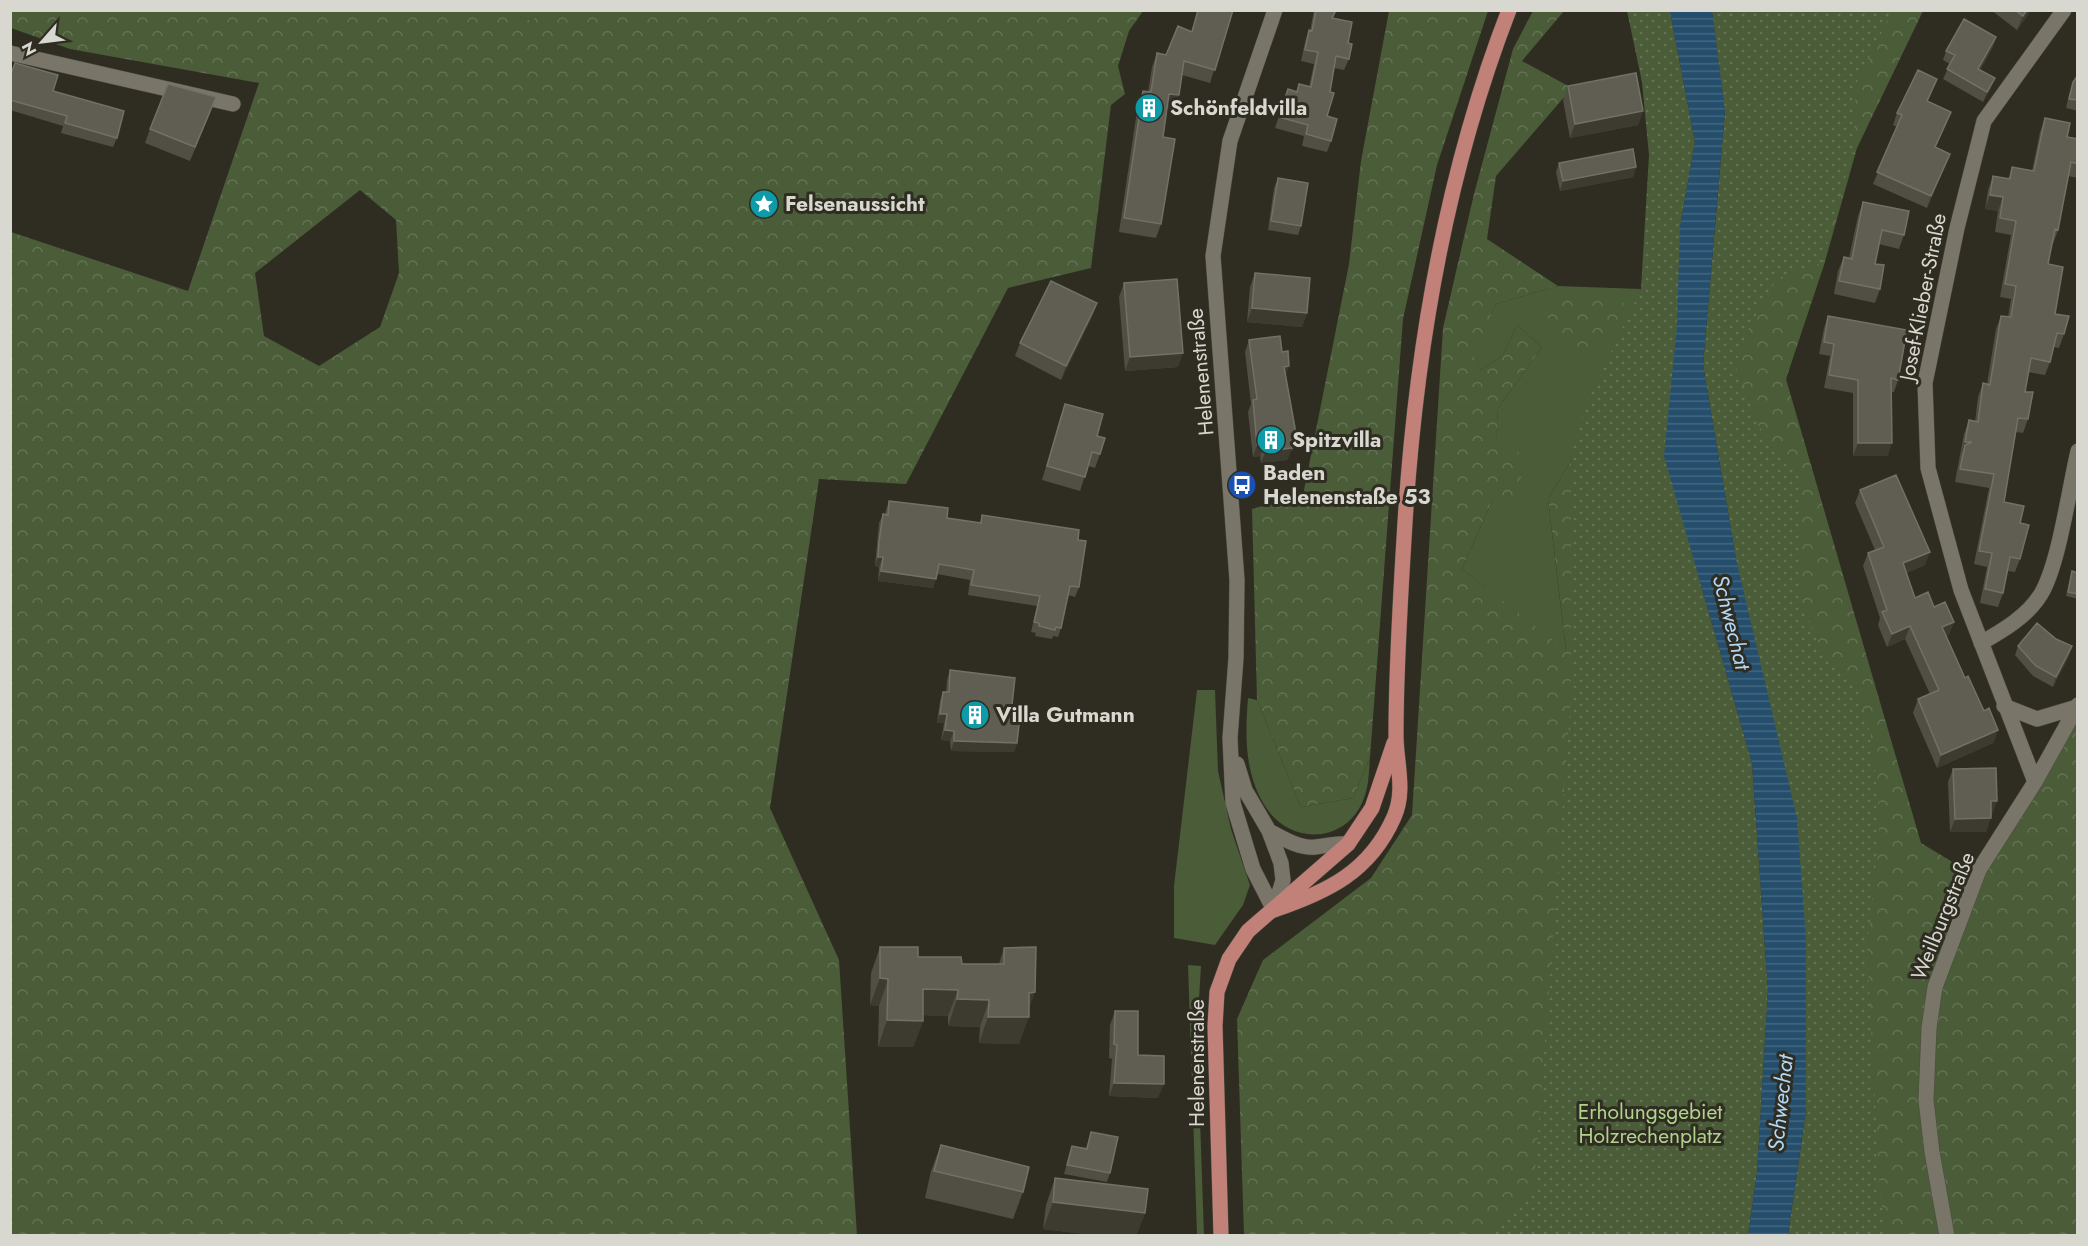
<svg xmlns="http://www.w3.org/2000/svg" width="2088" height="1246" viewBox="0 0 2088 1246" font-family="Jost,sans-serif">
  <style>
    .green { fill: #4a5c38 }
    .forest { fill: url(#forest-crowns); fill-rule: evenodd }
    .park { fill: url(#park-dots) }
    .water { fill: url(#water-rules) }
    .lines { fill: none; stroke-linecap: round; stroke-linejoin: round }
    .minor-casing { stroke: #4d4b41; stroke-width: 16 }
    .major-casing { stroke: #4d4b41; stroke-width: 16 }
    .minor { stroke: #797669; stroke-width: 15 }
    .major { stroke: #c18178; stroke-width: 15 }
    .wall { fill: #514f44 }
    .shaded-wall { fill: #3d3b2f }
    .building { fill: #605e53; stroke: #727166; stroke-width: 1.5 }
    .labels { text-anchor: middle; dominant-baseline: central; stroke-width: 6; stroke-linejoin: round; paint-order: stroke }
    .poi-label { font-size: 21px; font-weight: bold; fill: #d8d7d0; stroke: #2f2d21; text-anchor: start }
    .street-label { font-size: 21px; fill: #d8d7d0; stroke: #2f2d21 }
    .park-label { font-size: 21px; fill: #b0d28d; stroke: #2f2d21 }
    .water-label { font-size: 22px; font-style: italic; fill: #b1d7f6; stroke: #2f2d21 }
  </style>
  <defs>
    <pattern id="forest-crowns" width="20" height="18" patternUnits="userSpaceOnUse" patternTransform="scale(1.5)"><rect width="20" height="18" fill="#4a5c38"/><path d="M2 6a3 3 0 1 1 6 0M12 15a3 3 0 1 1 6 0" fill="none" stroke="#637354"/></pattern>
    <pattern id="park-dots" width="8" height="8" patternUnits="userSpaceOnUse" patternTransform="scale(1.5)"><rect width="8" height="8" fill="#4a5c38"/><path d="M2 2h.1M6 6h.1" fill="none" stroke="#637354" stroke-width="1.8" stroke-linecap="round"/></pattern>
    <pattern id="water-rules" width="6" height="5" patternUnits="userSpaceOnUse" patternTransform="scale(1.5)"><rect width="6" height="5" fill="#254e6c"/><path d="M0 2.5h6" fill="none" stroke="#446780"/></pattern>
  </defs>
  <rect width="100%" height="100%" fill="#2f2d21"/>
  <path class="green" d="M 505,11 L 553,11 L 530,20 Z
    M 1558,286 L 1641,289 L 1591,427 L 1548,499 L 1566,651 L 1462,569 L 1492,501 L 1498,408 L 1542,347 L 1517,325 L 1503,355 L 1481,370 L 1472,356 L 1496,304 Z
    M 1197,690 L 1215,690 L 1218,771 L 1231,829 L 1250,885 L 1243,905 L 1215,945 L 1174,938 L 1174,886 Z
    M 1248,698 L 1257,700 L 1301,807 L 1353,798 L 1370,757 C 1369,770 1369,786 1364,798 C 1348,843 1292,846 1267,809 C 1244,775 1245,736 1248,698 Z
    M 1188,965 L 1201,966 L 1197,1032 L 1204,1235 L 1197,1235 Z"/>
  <path class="forest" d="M 11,10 L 505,10 L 530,20 L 553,10 L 1143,11 L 1129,31 L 1118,66 L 1125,94 L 1111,105 L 1091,268 L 1008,288 L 906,484 L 819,479 L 770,808 L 839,960 L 857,1235 L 11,1235 L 11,232 L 188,291 L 259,83 L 70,49 L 11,28 ZM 360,190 L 396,220 L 399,273 L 380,327 L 319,366 L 264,336 L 255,273 Z
    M 1389,11 L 1488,11 L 1437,165 L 1403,319 L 1370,757 L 1353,798 L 1301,807 L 1257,700 L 1252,509 L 1303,495 L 1349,264 L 1361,161 Z
    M 1533,11 L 1564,11 L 1522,61 L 1572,88 L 1496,176 L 1487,239 L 1558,286 L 1496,304 L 1473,356 L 1481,370 L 1503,355 L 1517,325 L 1542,347 L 1498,408 L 1496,445 L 1518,449 L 1523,492 L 1492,501 L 1462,569 L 1566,650 L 1548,499 L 1591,427 L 1644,400 L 1670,11 L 1734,1235 L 1244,1235 L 1237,1019 L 1263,960 L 1371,878 L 1412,815 L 1443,328 L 1474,194 L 1513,49 Z
    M 1712,11 L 1923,11 L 1857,148 L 1824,265 L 1786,379 L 1921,843 L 1982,880 L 2077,719 L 2077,1235 L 1824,1235 L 1736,559 L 1725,111 Z
    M 1594,292 L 1624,303 C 1614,342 1612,351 1569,352 L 1545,313 L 1559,297 Z"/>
  <path class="park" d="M 1627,11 L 1670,11 L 1695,142 L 1680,227 L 1677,326 L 1664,456 L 1752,763 L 1768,991 L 1757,1173 L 1748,1235 L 1486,1236 L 1534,1189 L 1571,697 L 1571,451 L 1586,404 L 1641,289 L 1649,155 L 1642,82 Z
    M 1712,11 L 1892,11 L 1856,84 L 1853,149 L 1822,263 L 1777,278 L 1749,328 L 1735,365 L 1759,427 L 1800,474 L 1801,605 L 1820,646 L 1858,691 L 1871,736 L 1880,819 L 1867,950 L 1880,1195 L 1887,1235 L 1788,1235 L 1806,1110 L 1806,939 L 1797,818 L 1736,559 L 1703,365 L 1725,111 Z"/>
  <path class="water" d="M 1670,11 L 1712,11 L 1725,111 L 1703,365 L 1736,559 L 1797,818 L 1806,939 L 1806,1110 L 1788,1235 L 1748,1235 L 1757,1173 L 1768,991 L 1752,763 L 1664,456 L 1677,326 L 1680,227 L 1695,142 Z"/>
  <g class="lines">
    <g class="minor-casing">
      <path id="minor" d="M 10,53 L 233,104
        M 1981,643 C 2002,631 2028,616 2041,594 C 2059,564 2069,489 2078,451
        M 2004,706 L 2037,719 L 2077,707
        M 1237,764 L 1245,790 L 1269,831 L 1281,863 L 1283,880 L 1274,910
        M 2035,782 L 1961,590 L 1928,468 L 1925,383 L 1957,228 L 1984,121 L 2064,10
        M 1269,831 C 1282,838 1300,849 1315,847 C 1327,846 1336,843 1348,844
        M 1274,910 L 1253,869 L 1233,803 L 1230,738 L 1236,658 L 1237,580 L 1213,256 L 1230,141 L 1275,10
        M 1947,1236 L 1932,1152 L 1926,1100 L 1929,1028 L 1935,987 L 1979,870 L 2035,782 L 2078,705"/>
    </g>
    <g class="major-casing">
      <path id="major" d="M 1274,910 C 1327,892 1370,872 1394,817 C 1406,790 1396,763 1396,735 C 1396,670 1400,604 1404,539 C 1414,359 1444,178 1509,10
        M 1221,1236 L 1215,1026 L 1217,992 L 1229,959 L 1248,931 L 1348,844 L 1372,808 L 1394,743"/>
    </g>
    <use href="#minor" class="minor"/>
    <use href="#major" class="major"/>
  </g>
  <path class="wall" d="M 1198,10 L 1233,10 L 1210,83 L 1182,75 L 1174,109 L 1167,108 L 1163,137 L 1161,224 L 1156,238 L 1119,232 L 1138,104 L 1143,91 L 1148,92 L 1152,67 L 1157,53 L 1166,55 L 1191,32 Z
    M 1314,10 L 1337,10 L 1333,18 L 1348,43 L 1349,59 L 1344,70 L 1334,68 L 1330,92 L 1327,116 L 1331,141 L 1327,152 L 1302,146 L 1304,136 L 1275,128 L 1288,89 L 1296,92 L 1299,84 L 1309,87 L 1314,64 L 1301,61 L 1305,42 L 1309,30 L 1310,31 Z
    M 1991,10 L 2030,10 L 2028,15 L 2017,30 Z
    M 1996,37 L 1993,47 L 1980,70 L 1991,88 L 1983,102 L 1943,79 L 1950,64 L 1943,60 L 1946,51 Z
    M 2078,75 L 2078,111 L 2066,108 L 2070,91 L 2073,82 Z
    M 10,76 L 53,91 L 117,138 L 113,147 L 61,133 L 63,126 L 10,110 Z
    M 1937,79 L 1928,101 L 1951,112 L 1936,147 L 1945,166 L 1927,208 L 1873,184 L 1897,127 L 1893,125 L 1897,113 Z
    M 1568,86 L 1643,111 L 1638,125 L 1570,138 L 1563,100 Z
    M 211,111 L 190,161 L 145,143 L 150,129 Z
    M 2045,118 L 2067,137 L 2078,139 L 2078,178 L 2068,176 L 2058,230 L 2053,244 L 2052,243 L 2048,264 L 2055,314 L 2064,334 L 2059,348 L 2054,347 L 2050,362 L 2045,375 L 2028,372 L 2025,392 L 2028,419 L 2023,433 L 2016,432 L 2004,502 L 2020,523 L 2020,559 L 2015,572 L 2008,571 L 2003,593 L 1998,607 L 1980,603 L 1987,567 L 1974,564 L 1989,488 L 1955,482 L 1964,434 L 1969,420 L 1975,422 L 1978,397 L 1983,383 L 1987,384 L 1996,329 L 2001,316 L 2008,317 L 2011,299 L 2000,297 L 2011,235 L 1995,232 L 1998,211 L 1985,209 L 1988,190 L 1993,176 L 2008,179 L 2012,167 L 2032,171 L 2040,132 Z
    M 1559,163 L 1636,167 L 1633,177 L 1560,191 L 1556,172 Z
    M 1278,178 L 1301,226 L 1298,235 L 1268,230 L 1274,188 Z
    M 1863,202 L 1904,235 L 1899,249 L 1879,244 L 1875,264 L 1880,289 L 1875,303 L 1834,294 L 1838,271 L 1844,257 L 1849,258 L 1858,216 Z
    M 1255,273 L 1307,313 L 1302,327 L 1247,322 L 1250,287 Z
    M 1124,283 L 1178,367 L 1125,371 L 1119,297 Z
    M 1097,303 L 1092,317 L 1061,380 L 1015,356 L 1020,343 Z
    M 1828,316 L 1898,380 L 1894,392 L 1891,392 L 1888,456 L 1853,456 L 1853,393 L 1824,388 L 1830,356 L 1819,354 L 1824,328 Z
    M 1249,340 L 1286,376 L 1293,451 L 1291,451 L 1287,460 L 1261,463 L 1260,456 L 1253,457 L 1248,412 L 1251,404 L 1245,352 Z
    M 1065,404 L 1097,436 L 1100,454 L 1095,468 L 1088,466 L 1080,491 L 1042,480 L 1060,418 Z
    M 1860,490 L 1925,565 L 1906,573 L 1915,598 L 1934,607 L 1949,635 L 1946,636 L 1965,678 L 1984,711 L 1998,730 L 1993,743 L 1937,768 L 1913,713 L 1918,699 L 1930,694 L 1905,639 L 1887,647 L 1878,625 L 1880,618 L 1863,566 L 1868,553 L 1875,550 L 1855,503 Z
    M 889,501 L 947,518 L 980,523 L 982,515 L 1078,540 L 1079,587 L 1075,597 L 1068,595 L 1061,628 L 1058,637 L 1053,636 L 1052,639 L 1035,636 L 1036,633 L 1031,632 L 1037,606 L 968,595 L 970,580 L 937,574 L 933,588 L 878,581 L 879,567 L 875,566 L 879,523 L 883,514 L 885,514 L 886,510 Z
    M 2072,571 L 2078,573 L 2078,599 L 2066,596 Z
    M 2056,639 L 2072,646 L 2069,656 L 2053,687 L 2033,676 L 2015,655 L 2018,646 Z
    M 950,670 L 1012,705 L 1017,743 L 1014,752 L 951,751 L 950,741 L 941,740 L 944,723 L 937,723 L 940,701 L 943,692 L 946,692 L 947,680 Z
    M 1953,769 L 1992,815 L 1991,815 L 1986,832 L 1950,832 L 1948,782 Z
    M 880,947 L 918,957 L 962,964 L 999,964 L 1004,948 L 1029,1009 L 1019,1044 L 979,1043 L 980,1027 L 948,1026 L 948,1016 L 923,1015 L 923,1021 L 913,1047 L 878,1047 L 879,1006 L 870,1005 L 871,973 Z
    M 1115,1011 L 1138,1055 L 1158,1098 L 1109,1096 L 1112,1059 L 1109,1058 L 1110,1025 Z
    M 1091,1132 L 1110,1173 L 1107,1182 L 1064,1174 L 1072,1146 L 1086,1148 Z
    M 941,1145 L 1023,1192 L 1013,1219 L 925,1198 L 931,1171 Z
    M 1055,1178 L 1145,1213 L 1136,1236 L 1101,1236 L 1043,1229 L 1046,1205 Z"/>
  <path class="shaded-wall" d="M 2027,10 L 2030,10 L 2028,15 L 2017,30 L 2023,16 Z
    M 1996,37 L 1993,47 L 1975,78 L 1978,69 Z
    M 1995,78 L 1991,88 L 1983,102 L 1987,92 Z
    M 1169,94 L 1179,95 L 1174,109 L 1164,107 Z
    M 1643,111 L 1638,125 L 1570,138 L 1575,124 Z
    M 1950,154 L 1945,166 L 1927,208 L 1931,196 Z
    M 1636,167 L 1633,177 L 1560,191 L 1563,181 Z
    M 1990,195 L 2003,197 L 1998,211 L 1985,209 Z
    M 1097,303 L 1092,317 L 1061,380 L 1066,366 Z
    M 1252,308 L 1307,313 L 1302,327 L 1247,322 Z
    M 1183,353 L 1178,367 L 1125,371 L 1130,357 Z
    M 1289,366 L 1285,378 L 1284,367 Z
    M 1297,439 L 1293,451 L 1291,451 L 1287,460 L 1261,463 L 1266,451 L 1291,440 Z
    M 1965,442 L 1972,442 L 1965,445 L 1960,456 Z
    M 1858,443 L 1892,443 L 1888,456 L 1853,456 Z
    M 1265,444 L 1260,456 L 1253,457 L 1257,445 Z
    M 1930,552 L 1925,565 L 1898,577 L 1903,563 Z
    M 878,557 L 883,557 L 879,567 L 875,566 Z
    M 881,571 L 936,579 L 933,588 L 878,581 Z
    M 1954,622 L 1949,635 L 1938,640 L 1942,627 Z
    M 1910,626 L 1905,639 L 1887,647 L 1892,634 Z
    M 2072,646 L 2069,656 L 2053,687 L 2056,677 Z
    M 940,714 L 947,714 L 944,723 L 937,723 Z
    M 945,730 L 954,731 L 950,741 L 941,740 Z
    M 1998,730 L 1993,743 L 1937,768 L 1941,755 Z
    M 954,741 L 1017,743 L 1014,752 L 951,751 Z
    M 1991,801 L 1997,801 L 1992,815 L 1986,815 Z
    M 1991,818 L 1986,832 L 1950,832 L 1955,819 Z
    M 880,978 L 888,979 L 879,1006 L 870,1005 Z
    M 923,989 L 958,990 L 948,1016 L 913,1015 Z
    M 1035,992 L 1026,1017 L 1029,1017 L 1019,1044 L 979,1043 L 988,1017 L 1029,993 Z
    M 957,999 L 989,1000 L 980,1027 L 948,1026 Z
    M 887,1020 L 923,1021 L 913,1047 L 878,1047 Z
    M 1114,1083 L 1164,1084 L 1158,1098 L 1109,1096 Z
    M 1053,1202 L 1145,1213 L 1136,1236 L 1101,1236 L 1043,1229 Z"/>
  <path class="building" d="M 1198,10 L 1233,10 L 1215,70 L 1184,61 L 1179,95 L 1169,94 L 1163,137 L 1175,139 L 1161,224 L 1124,218 L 1143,91 L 1151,92 L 1157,53 L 1166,55 L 1178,26 L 1192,32 Z
    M 1316,10 L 1336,10 L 1332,18 L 1352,22 L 1348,43 L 1352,44 L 1349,59 L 1336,56 L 1330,92 L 1334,93 L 1327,116 L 1337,119 L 1331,141 L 1306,134 L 1308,125 L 1279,117 L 1288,89 L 1297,92 L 1299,84 L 1311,87 L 1318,52 L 1305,50 L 1309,30 L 1312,31 Z
    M 2015,10 L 2027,10 L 2023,16 Z
    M 1964,19 L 1996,37 L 1978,69 L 1995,78 L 1987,92 L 1947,69 L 1955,55 L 1946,51 Z
    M 15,63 L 58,75 L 53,91 L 124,111 L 117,138 L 65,123 L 67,116 L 10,100 L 10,77 Z
    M 1918,70 L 1937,79 L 1927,101 L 1951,112 L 1935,147 L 1950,154 L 1931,196 L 1877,172 L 1902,115 L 1897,113 Z
    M 1636,73 L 1643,111 L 1575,124 L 1568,86 Z
    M 2078,75 L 2078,100 L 2069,99 L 2073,82 Z
    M 168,84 L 216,97 L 195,147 L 150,129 Z
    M 2045,118 L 2070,123 L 2067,137 L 2078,139 L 2078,164 L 2071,162 L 2058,230 L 2055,229 L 2048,264 L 2063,267 L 2055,314 L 2069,316 L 2064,334 L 2057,333 L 2050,362 L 2031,358 L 2025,392 L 2033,392 L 2028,419 L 2018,418 L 2004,502 L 2024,506 L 2020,523 L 2029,525 L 2020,559 L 2010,557 L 2003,593 L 1985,589 L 1992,553 L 1979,551 L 1994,474 L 1960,469 L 1965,445 L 1972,442 L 1965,442 L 1969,420 L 1978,422 L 1983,383 L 1990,385 L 2001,316 L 2011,317 L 2016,286 L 2005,284 L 2016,221 L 2000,218 L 2003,197 L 1990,195 L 1993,176 L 2010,179 L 2012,167 L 2034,171 Z
    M 1633,149 L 1636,167 L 1563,181 L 1559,163 Z
    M 1278,178 L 1308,183 L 1301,226 L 1271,221 Z
    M 1863,202 L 1909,211 L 1904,235 L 1882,230 L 1875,264 L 1884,265 L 1880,289 L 1839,281 L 1844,257 L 1852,259 Z
    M 1255,273 L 1310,278 L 1307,313 L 1252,308 Z
    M 1177,279 L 1183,353 L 1130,357 L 1124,283 Z
    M 1051,281 L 1097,303 L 1066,366 L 1020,343 Z
    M 1828,316 L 1907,330 L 1898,380 L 1891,378 L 1892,443 L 1858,443 L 1858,380 L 1829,375 L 1834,344 L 1824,342 Z
    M 1280,336 L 1282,352 L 1288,351 L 1289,366 L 1284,367 L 1297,439 L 1291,440 L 1292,448 L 1266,451 L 1265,444 L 1257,445 L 1253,400 L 1257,399 L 1249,340 Z
    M 1065,404 L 1103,414 L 1097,436 L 1105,438 L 1100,454 L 1092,452 L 1085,477 L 1047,466 Z
    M 1896,475 L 1930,552 L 1903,563 L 1915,598 L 1928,592 L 1934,607 L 1945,602 L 1954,622 L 1942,627 L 1965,678 L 1968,676 L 1984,711 L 1989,708 L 1998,730 L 1941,755 L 1918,699 L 1939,690 L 1910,626 L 1892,634 L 1882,612 L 1887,610 L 1868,553 L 1884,547 L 1860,490 Z
    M 889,501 L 948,508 L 947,518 L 981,523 L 982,515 L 1079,530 L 1078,540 L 1086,541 L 1079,587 L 1070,586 L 1061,628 L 1056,627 L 1055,630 L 1039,626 L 1039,623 L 1034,622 L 1040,596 L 971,585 L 974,570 L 939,564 L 936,579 L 881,571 L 883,557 L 878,557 L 879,542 L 883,514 L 888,515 Z
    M 2072,571 L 2078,573 L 2078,594 L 2068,592 Z
    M 2037,623 L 2056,639 L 2072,646 L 2056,677 L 2036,666 L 2018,646 Z
    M 950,670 L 1015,678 L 1012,705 L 1021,707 L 1017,743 L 954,741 L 954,731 L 945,730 L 947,714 L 940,714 L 943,692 L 949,692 Z
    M 1996,768 L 1997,801 L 1991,801 L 1991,818 L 1955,819 L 1953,769 Z
    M 880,947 L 918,947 L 918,957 L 961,957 L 962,964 L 1004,964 L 1004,948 L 1036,947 L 1035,992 L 1029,993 L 1029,1017 L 988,1017 L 989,1000 L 957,999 L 958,990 L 923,989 L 923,1021 L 887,1020 L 888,979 L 880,978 Z
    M 1115,1011 L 1138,1011 L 1138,1055 L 1164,1056 L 1164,1084 L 1114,1083 L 1117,1045 L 1114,1044 Z
    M 1091,1132 L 1118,1137 L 1110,1173 L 1067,1165 L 1072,1146 L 1087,1149 Z
    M 941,1145 L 1029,1167 L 1023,1192 L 934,1171 Z
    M 1055,1178 L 1148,1189 L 1145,1213 L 1053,1202 Z"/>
  <defs>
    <g id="building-disc" transform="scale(1.5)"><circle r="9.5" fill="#0f9aa8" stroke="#2f2d21"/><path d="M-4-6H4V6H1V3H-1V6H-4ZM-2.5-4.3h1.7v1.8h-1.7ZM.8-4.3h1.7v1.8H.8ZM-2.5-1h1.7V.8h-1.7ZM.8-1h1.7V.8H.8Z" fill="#fff"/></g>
    <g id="sight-disc" transform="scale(1.5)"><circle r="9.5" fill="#0f9aa8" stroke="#2f2d21"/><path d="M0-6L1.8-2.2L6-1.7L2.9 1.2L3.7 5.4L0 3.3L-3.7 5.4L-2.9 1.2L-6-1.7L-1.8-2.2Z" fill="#fff"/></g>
    <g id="bus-disc" transform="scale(1.5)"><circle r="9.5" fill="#1a4fb4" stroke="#2f2d21"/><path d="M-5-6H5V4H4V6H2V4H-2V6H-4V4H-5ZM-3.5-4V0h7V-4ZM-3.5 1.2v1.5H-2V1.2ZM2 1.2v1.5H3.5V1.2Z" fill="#fff"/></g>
  </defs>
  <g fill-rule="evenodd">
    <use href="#building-disc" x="1149" y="108"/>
    <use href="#sight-disc" x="764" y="204"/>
    <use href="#building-disc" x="1271" y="440"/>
    <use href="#bus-disc" x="1242" y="485"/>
    <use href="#building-disc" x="975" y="715"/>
  </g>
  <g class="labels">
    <g class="poi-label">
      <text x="1170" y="108">Schönfeldvilla</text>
      <text x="785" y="204">Felsenaussicht</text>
      <text x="1292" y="440">Spitzvilla</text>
      <text x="1263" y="473">Baden<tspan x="1263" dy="24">Helenenstaße 53</tspan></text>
      <text x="996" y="715">Villa Gutmann</text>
    </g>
    <g class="street-label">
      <text transform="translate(1923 297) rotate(-79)">Josef-Klieber-Straße</text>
      <text transform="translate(1201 372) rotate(-95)">Helenenstraße</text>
      <text transform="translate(1943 916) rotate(-68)">Weilburgstraße</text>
      <text transform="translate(1197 1063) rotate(-90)">Helenenstraße</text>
    </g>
    <g class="park-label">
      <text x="1650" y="1112">Erholungsgebiet<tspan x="1650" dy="24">Holzrechenplatz</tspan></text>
    </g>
    <g class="water-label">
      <text transform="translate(1732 622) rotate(76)">Schwechat</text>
      <text transform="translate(1780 1103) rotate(-84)">Schwechat</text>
    </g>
  </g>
  <rect width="2088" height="1246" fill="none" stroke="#d8d7d0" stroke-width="24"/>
  <g transform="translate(42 42) rotate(242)" stroke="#2f2d21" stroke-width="4.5" paint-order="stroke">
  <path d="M0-4.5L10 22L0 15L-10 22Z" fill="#d8d7d0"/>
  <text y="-9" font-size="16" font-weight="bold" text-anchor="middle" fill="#d8d7d0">N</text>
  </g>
</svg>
